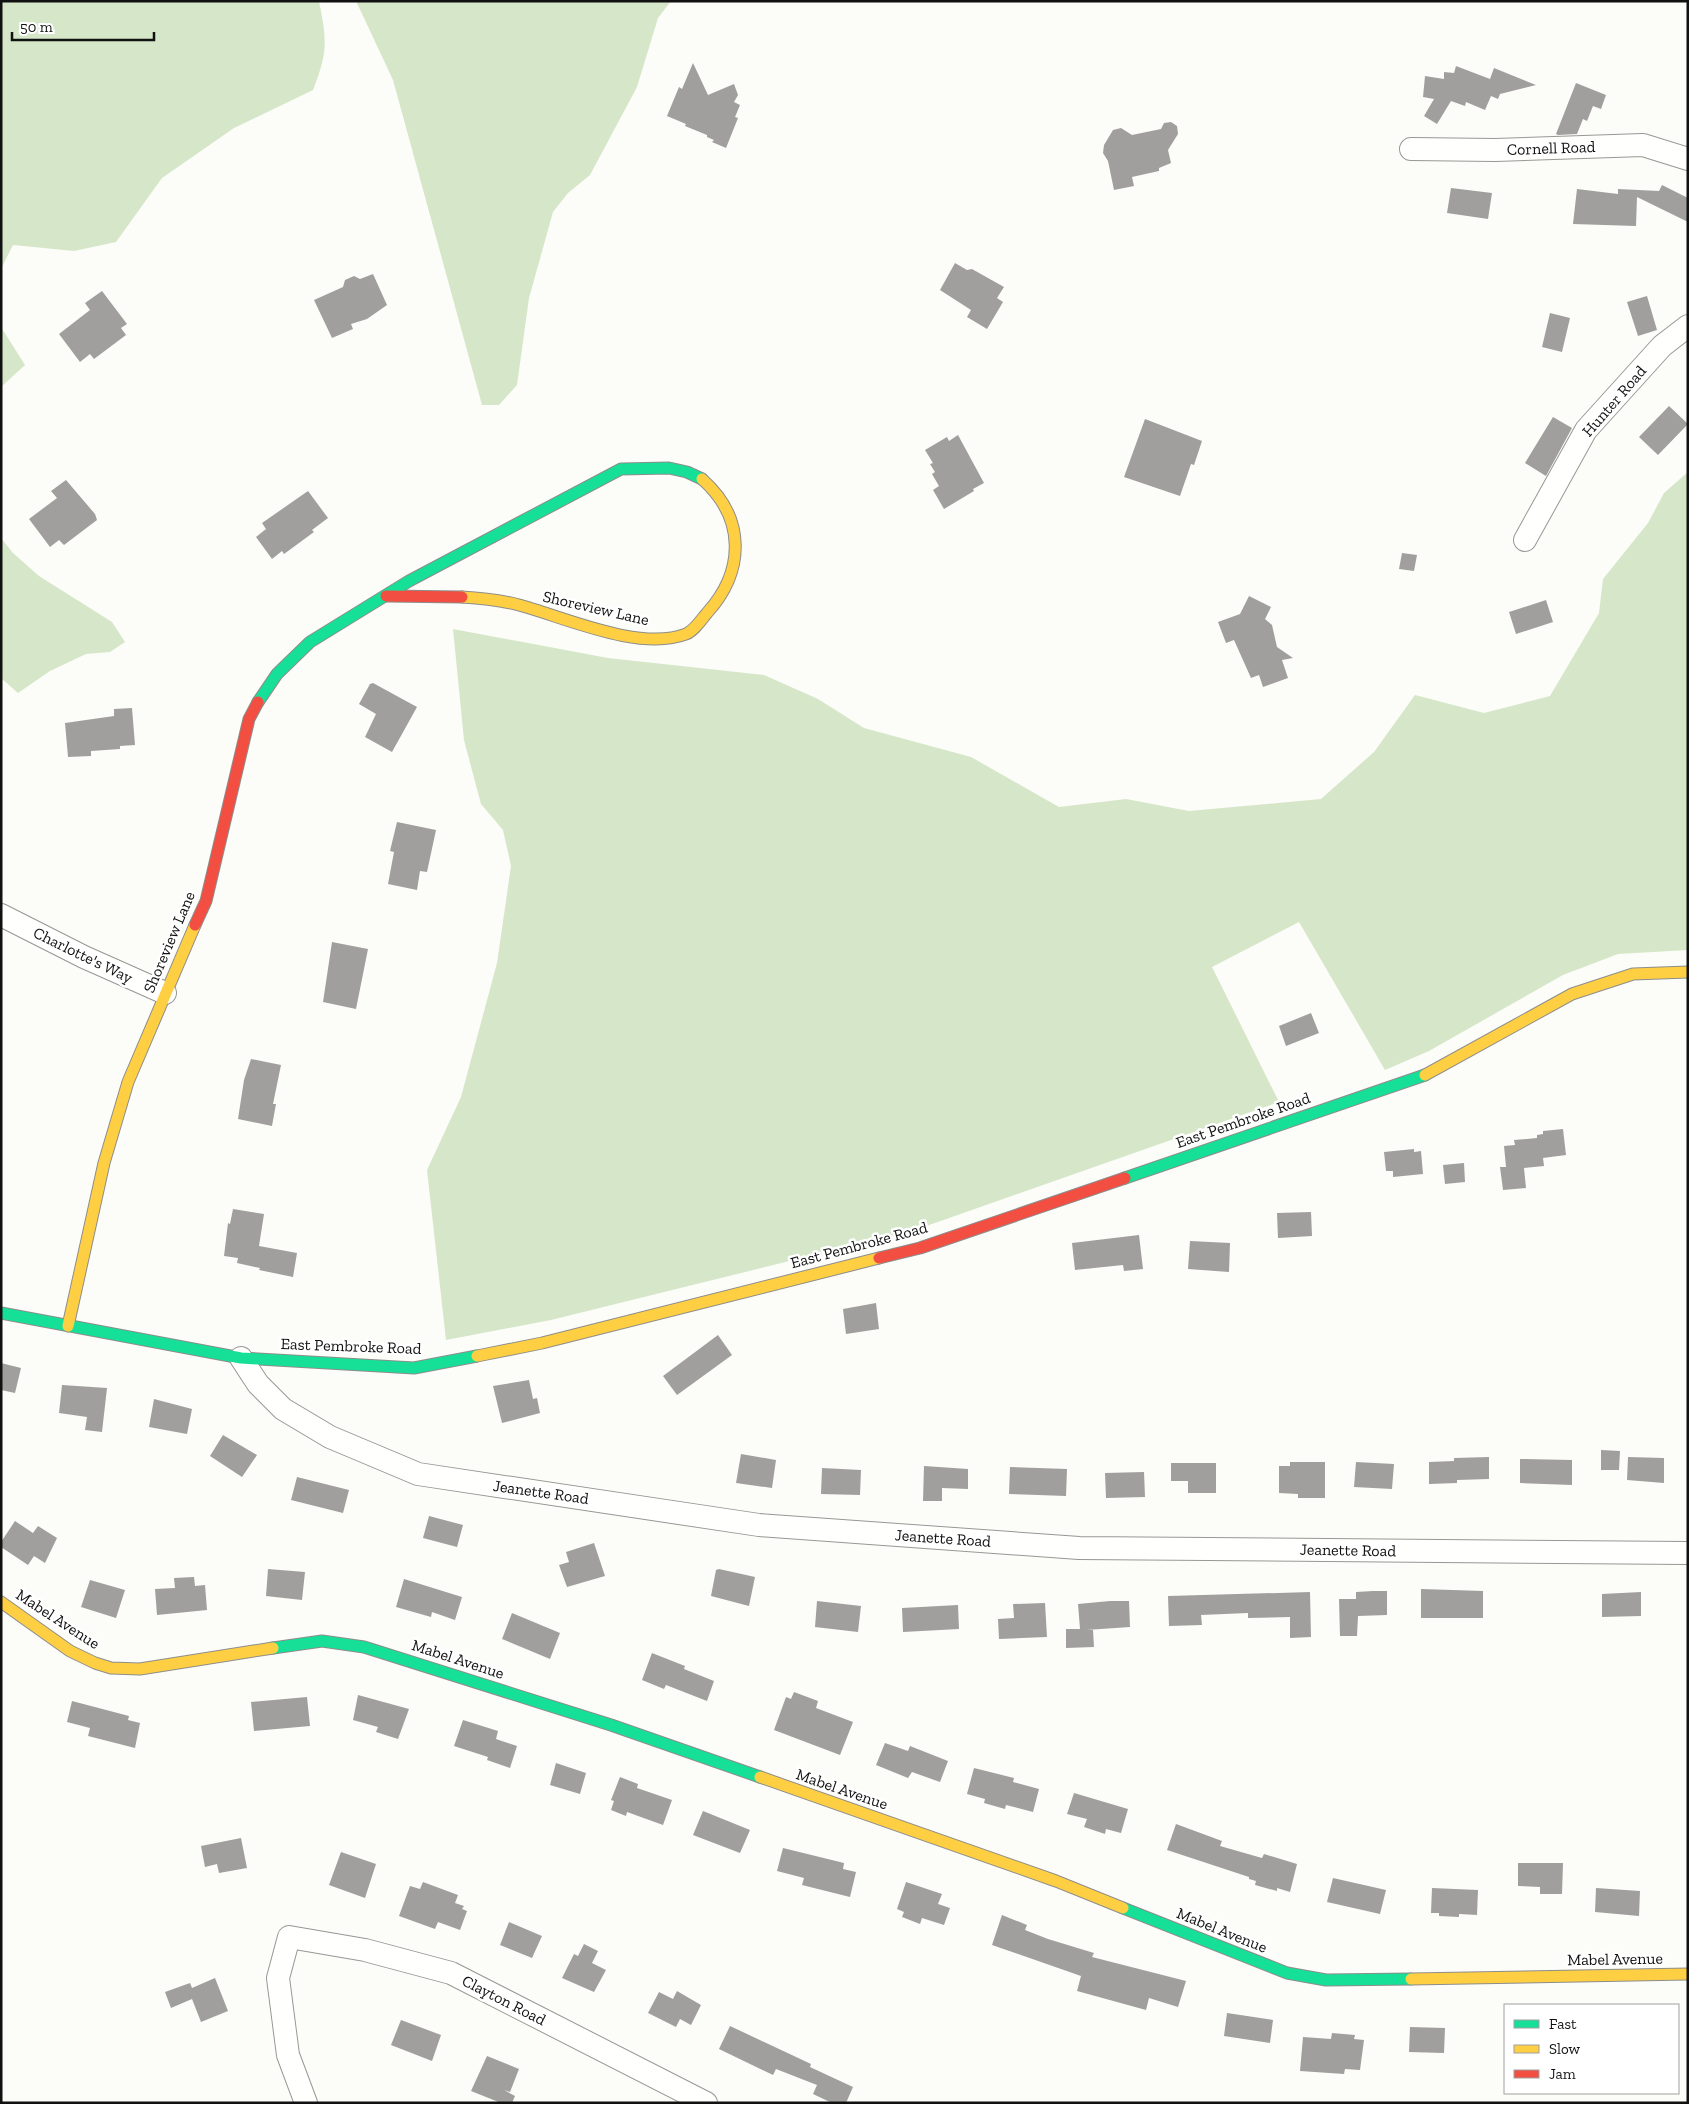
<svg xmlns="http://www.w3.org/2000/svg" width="1689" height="2104" viewBox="0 0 1689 2104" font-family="'Zilla Slab',serif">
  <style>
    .forest { fill: #d6e7c9 }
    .building { fill: #a09f9d }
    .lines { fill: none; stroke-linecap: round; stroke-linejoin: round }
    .street-casing { stroke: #979795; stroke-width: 24 }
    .fast-casing { stroke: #8d8d8c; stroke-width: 13 }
    .slow-casing { stroke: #8d8d8c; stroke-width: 13 }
    .jam-casing { stroke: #8d8d8c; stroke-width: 13 }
    .street { stroke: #fffffe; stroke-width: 22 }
    .fast { stroke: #16e098; stroke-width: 11 }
    .slow { stroke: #ffcf43; stroke-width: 11 }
    .jam { stroke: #f24e42; stroke-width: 11 }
    .labels { text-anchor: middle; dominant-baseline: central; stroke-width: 5; stroke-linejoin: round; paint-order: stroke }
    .street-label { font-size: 16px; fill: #111; stroke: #fff }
  </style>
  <rect width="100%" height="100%" fill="#fcfcf8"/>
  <path class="forest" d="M 1,1 L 319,1 C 327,41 328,52 313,90 L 234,128 L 162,178 L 116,242 L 74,251 L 13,245 L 1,269 Z
    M 356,1 L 671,1 L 658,18 L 637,87 L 590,175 L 568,193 L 553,212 L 529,298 L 517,385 L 499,405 L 482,405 L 393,80 Z
    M 1,327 L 25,365 L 1,387 Z
    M 1688,472 L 1688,950 L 1618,954 L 1563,975 L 1429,1051 L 1385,1070 L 1299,922 L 1212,967 L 1279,1102 L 915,1230 L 551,1320 L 446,1340 L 427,1170 L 461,1097 L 497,963 L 511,866 L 503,830 L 481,804 L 464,740 L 453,629 L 608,658 L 764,675 L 818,699 L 864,728 L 971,757 L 1059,807 L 1126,799 L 1189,811 L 1321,799 L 1374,752 L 1415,695 L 1484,713 L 1550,696 L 1599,613 L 1603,579 L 1648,523 L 1664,493 Z
    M 1,538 L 13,553 L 39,576 L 112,622 L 125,642 L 110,652 L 86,654 L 50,671 L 18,693 L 1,678 Z"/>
  <path class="building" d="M 693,63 L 708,95 L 734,84 L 738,95 L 734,102 L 740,105 L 735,117 L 738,118 L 726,148 L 712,142 L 714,140 L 707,137 L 707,135 L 685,126 L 686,124 L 667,116 L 679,87 L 682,89 Z
    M 1456,66 L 1490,79 L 1494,68 L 1536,85 L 1500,94 L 1498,99 L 1491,96 L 1485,110 L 1466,102 L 1465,106 L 1451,101 L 1437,124 L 1424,116 L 1434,99 L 1423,97 L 1425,76 L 1444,79 L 1444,72 L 1454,73 Z
    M 1576,83 L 1606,95 L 1601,109 L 1593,106 L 1587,121 L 1583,119 L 1577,134 L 1558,135 L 1556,134 Z
    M 1171,122 L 1177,126 L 1178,134 L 1168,150 L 1171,163 L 1159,168 L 1159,171 L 1132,177 L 1134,186 L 1114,190 L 1108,161 L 1103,153 L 1104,145 L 1113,130 L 1121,128 L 1132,135 L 1161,129 L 1164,123 Z
    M 1662,185 L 1688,198 L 1688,222 L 1637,197 L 1636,226 L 1573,224 L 1577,189 L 1618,194 L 1618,189 L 1659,191 Z
    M 1451,188 L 1492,193 L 1488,219 L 1447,213 Z
    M 955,263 L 967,270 L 972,269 L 1004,287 L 997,298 L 1003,302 L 987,329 L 967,317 L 971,310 L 940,290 Z
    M 373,274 L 387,305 L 367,319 L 351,324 L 353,329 L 332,338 L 314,300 L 343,287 L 345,280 L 354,276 L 360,279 Z
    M 102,291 L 127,324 L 121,328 L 126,335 L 94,359 L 90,354 L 80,362 L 59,334 L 90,310 L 85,303 Z
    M 1647,296 L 1657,330 L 1638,336 L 1627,302 Z
    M 1550,313 L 1570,318 L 1562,352 L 1542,347 Z
    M 1669,406 L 1688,424 L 1658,455 L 1639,437 Z
    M 1553,417 L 1572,428 L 1546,476 L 1525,463 Z
    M 1145,419 L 1202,441 L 1194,465 L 1191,464 L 1180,496 L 1124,477 Z
    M 958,435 L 984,483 L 973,489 L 974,491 L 944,509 L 933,490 L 939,486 L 932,474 L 935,472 L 930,464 L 933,463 L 925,450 L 947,437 L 949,441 Z
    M 66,480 L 95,514 L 97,520 L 64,545 L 59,540 L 50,547 L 29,519 L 57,498 L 51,491 Z
    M 308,491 L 328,518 L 312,530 L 314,532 L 284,554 L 282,551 L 272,559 L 256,537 L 266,529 L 262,523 Z
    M 1402,553 L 1417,555 L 1414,571 L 1399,569 Z
    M 1249,596 L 1271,607 L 1265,619 L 1272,625 L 1277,647 L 1293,658 L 1282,660 L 1288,678 L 1263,687 L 1259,675 L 1251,678 L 1234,640 L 1226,643 L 1218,622 L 1240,614 Z
    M 1546,600 L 1553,622 L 1516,634 L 1509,612 Z
    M 373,683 L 417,707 L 392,752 L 365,737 L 376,714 L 359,704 L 370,684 Z
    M 132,708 L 135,745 L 120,746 L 120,749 L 91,751 L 91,756 L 68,757 L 65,723 L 114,716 L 114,709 Z
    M 397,822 L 436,830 L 427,872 L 420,871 L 417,890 L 388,884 L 394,852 L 390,851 Z
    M 332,942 L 368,949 L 356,1009 L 323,1002 Z
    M 1311,1013 L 1319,1033 L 1286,1046 L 1279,1026 Z
    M 251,1059 L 281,1065 L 273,1104 L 276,1104 L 272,1126 L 238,1119 L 244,1080 Z
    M 1563,1129 L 1566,1155 L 1543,1158 L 1544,1166 L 1524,1168 L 1526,1188 L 1503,1190 L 1500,1167 L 1506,1167 L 1504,1146 L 1515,1145 L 1514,1140 L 1537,1138 L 1537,1135 L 1543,1134 L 1543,1131 Z
    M 1414,1149 L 1414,1152 L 1421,1151 L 1423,1174 L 1393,1177 L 1393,1171 L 1386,1171 L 1384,1152 Z
    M 1464,1163 L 1465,1182 L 1445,1184 L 1443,1165 Z
    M 233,1209 L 264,1214 L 259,1246 L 297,1253 L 293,1277 L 259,1270 L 260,1268 L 237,1263 L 238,1258 L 224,1256 L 228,1223 L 230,1224 Z
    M 1311,1212 L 1312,1236 L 1278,1238 L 1277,1213 Z
    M 1139,1235 L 1143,1269 L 1124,1271 L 1123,1265 L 1075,1270 L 1072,1243 Z
    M 1190,1241 L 1230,1243 L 1229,1272 L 1188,1269 Z
    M 876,1303 L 879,1329 L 846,1334 L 843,1309 Z
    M 718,1335 L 732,1355 L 677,1395 L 663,1376 Z
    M 1,1363 L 21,1368 L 15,1393 L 1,1390 Z
    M 529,1380 L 533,1399 L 537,1398 L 540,1413 L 502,1423 L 493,1386 Z
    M 62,1385 L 107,1388 L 102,1432 L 85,1430 L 87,1417 L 59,1413 Z
    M 154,1399 L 192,1409 L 187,1434 L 149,1427 Z
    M 223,1435 L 257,1455 L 242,1477 L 210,1456 Z
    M 1601,1450 L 1620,1451 L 1619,1470 L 1601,1470 Z
    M 741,1454 L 776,1460 L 772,1488 L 736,1483 Z
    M 1489,1457 L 1489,1479 L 1457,1480 L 1457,1483 L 1429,1484 L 1429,1462 L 1454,1461 L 1454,1458 Z
    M 1628,1457 L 1664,1458 L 1664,1483 L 1627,1480 Z
    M 1520,1459 L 1572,1460 L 1572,1485 L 1520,1483 Z
    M 1290,1462 L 1325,1462 L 1325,1498 L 1298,1498 L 1298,1494 L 1279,1493 L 1279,1466 L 1290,1466 Z
    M 1356,1462 L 1394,1464 L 1392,1489 L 1354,1487 Z
    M 1171,1463 L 1216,1463 L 1216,1493 L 1188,1493 L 1188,1481 L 1171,1481 Z
    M 924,1466 L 968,1469 L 968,1489 L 942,1488 L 942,1501 L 923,1501 Z
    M 1010,1467 L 1067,1469 L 1066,1496 L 1009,1494 Z
    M 822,1468 L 861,1470 L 860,1495 L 821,1494 Z
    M 1144,1472 L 1145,1497 L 1106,1498 L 1105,1473 Z
    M 297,1477 L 349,1490 L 343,1513 L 291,1500 Z
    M 429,1516 L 463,1525 L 457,1547 L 423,1538 Z
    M 15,1521 L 33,1533 L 38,1526 L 57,1538 L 45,1563 L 34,1556 L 28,1565 L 1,1547 L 1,1542 Z
    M 594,1543 L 605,1576 L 567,1587 L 559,1565 L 569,1562 L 566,1552 Z
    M 268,1569 L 305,1572 L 302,1600 L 266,1596 Z
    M 719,1569 L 755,1577 L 749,1606 L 711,1596 L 716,1570 Z
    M 194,1577 L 195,1586 L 205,1585 L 207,1610 L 157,1615 L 155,1589 L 175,1588 L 174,1578 Z
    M 404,1579 L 462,1597 L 455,1620 L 432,1612 L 431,1617 L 396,1607 Z
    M 90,1580 L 125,1590 L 116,1618 L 81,1607 Z
    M 1421,1589 L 1483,1591 L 1483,1618 L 1421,1618 Z
    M 1373,1591 L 1387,1591 L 1387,1615 L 1358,1616 L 1357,1636 L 1340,1636 L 1339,1599 L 1356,1599 L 1356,1592 Z
    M 1310,1592 L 1311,1637 L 1290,1638 L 1290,1617 L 1248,1618 L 1248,1613 L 1201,1615 L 1202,1625 L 1169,1626 L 1168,1596 Z
    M 1641,1592 L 1641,1616 L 1602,1617 L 1602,1594 Z
    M 817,1601 L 861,1606 L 858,1632 L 815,1627 Z
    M 1110,1601 L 1129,1601 L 1130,1627 L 1086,1630 L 1093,1630 L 1094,1647 L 1066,1648 L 1066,1629 L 1080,1629 L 1078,1604 Z
    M 1045,1603 L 1047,1637 L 999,1639 L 998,1619 L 1014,1618 L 1013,1604 Z
    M 958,1605 L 959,1629 L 903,1632 L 902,1608 Z
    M 512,1613 L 560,1633 L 550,1659 L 502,1639 Z
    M 652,1653 L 685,1666 L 684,1669 L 714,1681 L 707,1701 L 666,1685 L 664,1689 L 642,1680 Z
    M 794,1692 L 818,1701 L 816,1708 L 853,1722 L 840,1755 L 774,1730 L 786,1697 L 791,1699 Z
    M 358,1695 L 409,1709 L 398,1739 L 376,1732 L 378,1727 L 353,1720 Z
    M 307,1697 L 310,1726 L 254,1731 L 251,1702 Z
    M 72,1701 L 129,1716 L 128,1720 L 140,1723 L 135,1748 L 88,1736 L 90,1728 L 67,1722 Z
    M 463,1720 L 498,1731 L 496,1739 L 517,1746 L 510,1768 L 487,1760 L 488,1757 L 454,1746 Z
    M 885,1743 L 908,1751 L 910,1746 L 948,1761 L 940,1782 L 912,1772 L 908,1778 L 876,1765 Z
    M 556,1763 L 586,1773 L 580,1794 L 550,1785 Z
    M 974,1768 L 1014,1778 L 1013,1782 L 1039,1789 L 1033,1812 L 1006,1805 L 1005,1809 L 984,1803 L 985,1799 L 967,1794 Z
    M 620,1777 L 638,1784 L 637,1788 L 672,1800 L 663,1825 L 627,1812 L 626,1816 L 611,1810 L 614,1801 L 611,1800 Z
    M 1074,1793 L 1128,1809 L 1121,1833 L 1106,1829 L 1105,1834 L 1084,1827 L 1087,1819 L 1067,1814 Z
    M 703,1811 L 750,1830 L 740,1853 L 693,1835 Z
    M 1176,1824 L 1222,1841 L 1220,1846 L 1262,1858 L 1264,1854 L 1297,1864 L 1290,1892 L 1277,1888 L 1277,1891 L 1255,1885 L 1256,1881 L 1249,1879 L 1249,1877 L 1167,1850 Z
    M 241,1838 L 247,1868 L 219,1873 L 217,1864 L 205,1867 L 201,1846 Z
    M 783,1848 L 844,1863 L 843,1869 L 856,1872 L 850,1897 L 802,1885 L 804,1878 L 777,1871 Z
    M 341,1852 L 376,1864 L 365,1898 L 329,1885 Z
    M 1518,1863 L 1563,1863 L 1562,1894 L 1540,1894 L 1540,1887 L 1518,1886 Z
    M 1333,1878 L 1386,1890 L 1380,1914 L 1327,1902 Z
    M 423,1882 L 458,1895 L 455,1903 L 464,1906 L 462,1909 L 467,1911 L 460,1930 L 438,1922 L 435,1929 L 399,1916 L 410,1886 L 420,1889 Z
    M 906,1882 L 942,1894 L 938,1904 L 950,1908 L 944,1925 L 922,1918 L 920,1924 L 902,1917 L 904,1912 L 897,1909 Z
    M 1432,1888 L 1478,1890 L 1477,1915 L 1459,1914 L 1459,1917 L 1439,1916 L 1439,1913 L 1431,1913 Z
    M 1596,1888 L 1640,1891 L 1639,1916 L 1595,1912 Z
    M 1002,1915 L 1027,1925 L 1025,1930 L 1048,1939 L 1094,1953 L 1092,1957 L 1186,1981 L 1178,2007 L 1149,1998 L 1146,2010 L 1077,1991 L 1081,1976 L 992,1945 Z
    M 509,1922 L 542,1936 L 532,1958 L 500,1945 Z
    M 584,1944 L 598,1951 L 592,1963 L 606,1970 L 594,1992 L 562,1978 L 574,1954 L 578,1956 Z
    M 215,1978 L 228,2011 L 201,2022 L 192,1999 L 171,2008 L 165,1992 L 190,1983 L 192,1988 Z
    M 677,1991 L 701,2005 L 691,2025 L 680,2019 L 676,2027 L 648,2013 L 659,1992 L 673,1999 Z
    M 1227,2013 L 1273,2020 L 1270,2043 L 1224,2036 Z
    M 401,2020 L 441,2035 L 432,2061 L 391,2045 Z
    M 730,2026 L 811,2064 L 810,2067 L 853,2087 L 846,2103 L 832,2103 L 813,2094 L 817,2085 L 776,2069 L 773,2075 L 719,2049 Z
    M 1410,2027 L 1445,2028 L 1444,2053 L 1409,2052 Z
    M 1332,2033 L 1355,2035 L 1354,2039 L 1364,2040 L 1360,2070 L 1345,2069 L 1344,2074 L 1300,2071 L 1303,2037 L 1331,2039 Z
    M 487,2056 L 519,2069 L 510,2092 L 504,2090 L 515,2096 L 512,2103 L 501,2103 L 471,2091 Z"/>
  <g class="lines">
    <g class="street-casing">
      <path id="street" d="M 1411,149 L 1495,150 L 1643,145 L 1688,159
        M 1525,540 L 1586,430 L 1662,346 L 1688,326
        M 1,915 L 84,957 L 165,993
        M 241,1358 L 258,1384 L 283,1409 L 330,1437 L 418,1474 L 759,1525 L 1079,1548 L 1688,1553
        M 306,2103 L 288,2055 L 278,1978 L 289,1937 L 365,1950 L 451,1973 L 706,2103"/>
    </g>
    <g class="fast-casing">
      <path id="fast" d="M 258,702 L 277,674 L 310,642 L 409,581 L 621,469 L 669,468 L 687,472 L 702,479
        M 1125,1178 L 1425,1075
        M 1,1313 L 241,1358 L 414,1368 L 477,1356
        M 273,1648 L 322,1641 L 364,1647 L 611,1725 L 760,1777
        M 1123,1908 L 1287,1973 L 1326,1980 L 1411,1979"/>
    </g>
    <g class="slow-casing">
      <path id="slow" d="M 462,597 C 481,598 500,600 519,605 C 564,617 640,652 686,634 C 694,631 701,620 707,613 C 745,571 746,518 702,479
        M 1425,1075 L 1572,994 L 1633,974 L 1688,972
        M 68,1326 L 104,1163 L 128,1082 L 195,925
        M 477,1356 L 542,1343 L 879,1258
        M 1,1602 L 70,1651 L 95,1663 L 111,1668 L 140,1669 L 273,1648
        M 760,1777 L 1056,1881 L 1123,1908
        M 1411,1979 L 1688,1974"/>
    </g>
    <g class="jam-casing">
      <path id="jam" d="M 386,596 L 462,597
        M 195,925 L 206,901 L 249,719 L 258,702
        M 879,1258 L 920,1248 L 1125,1178"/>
    </g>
    <use href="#street" class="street"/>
    <use href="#fast" class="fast"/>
    <use href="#slow" class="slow"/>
    <use href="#jam" class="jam"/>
  </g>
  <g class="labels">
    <g class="street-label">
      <text transform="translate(1551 148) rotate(-2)">Cornell Road</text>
      <text transform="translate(1614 401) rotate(-49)">Hunter Road</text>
      <text transform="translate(596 608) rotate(13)">Shoreview Lane</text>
      <text transform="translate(169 942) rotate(-67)">Shoreview Lane</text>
      <text transform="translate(83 955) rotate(26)">Charlotte's Way</text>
      <text transform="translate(1243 1120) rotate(-19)">East Pembroke Road</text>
      <text transform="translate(859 1245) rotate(-15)">East Pembroke Road</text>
      <text transform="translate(351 1346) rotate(2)">East Pembroke Road</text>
      <text transform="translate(541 1492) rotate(8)">Jeanette Road</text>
      <text transform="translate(943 1538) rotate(4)">Jeanette Road</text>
      <text transform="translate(1348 1550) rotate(1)">Jeanette Road</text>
      <text transform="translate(58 1619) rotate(33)">Mabel Avenue</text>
      <text transform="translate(458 1659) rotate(18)">Mabel Avenue</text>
      <text transform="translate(842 1789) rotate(19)">Mabel Avenue</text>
      <text transform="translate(1222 1930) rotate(22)">Mabel Avenue</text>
      <text transform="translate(1615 1959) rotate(-1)">Mabel Avenue</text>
      <text transform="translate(504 2000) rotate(27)">Clayton Road</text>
    </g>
  </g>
  <rect width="1689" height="2104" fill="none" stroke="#111111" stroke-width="5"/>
  <rect x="1504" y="2004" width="175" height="90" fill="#ffffff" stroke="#a0a0a0"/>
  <rect x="1514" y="2020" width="25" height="8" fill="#16e098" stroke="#a0a0a0"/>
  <text x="1549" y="2029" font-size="15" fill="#111111">Fast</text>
  <rect x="1514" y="2045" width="25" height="8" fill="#ffcf43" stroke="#a0a0a0"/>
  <text x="1549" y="2054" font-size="15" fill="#111111">Slow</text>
  <rect x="1514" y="2070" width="25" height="8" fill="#f24e42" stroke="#a0a0a0"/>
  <text x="1549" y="2079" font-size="15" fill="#111111">Jam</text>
  <path d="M12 32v8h142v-8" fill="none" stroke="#111111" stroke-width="2.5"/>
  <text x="20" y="32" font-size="15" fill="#111111" stroke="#ffffff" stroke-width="4" paint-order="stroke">50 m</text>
</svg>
